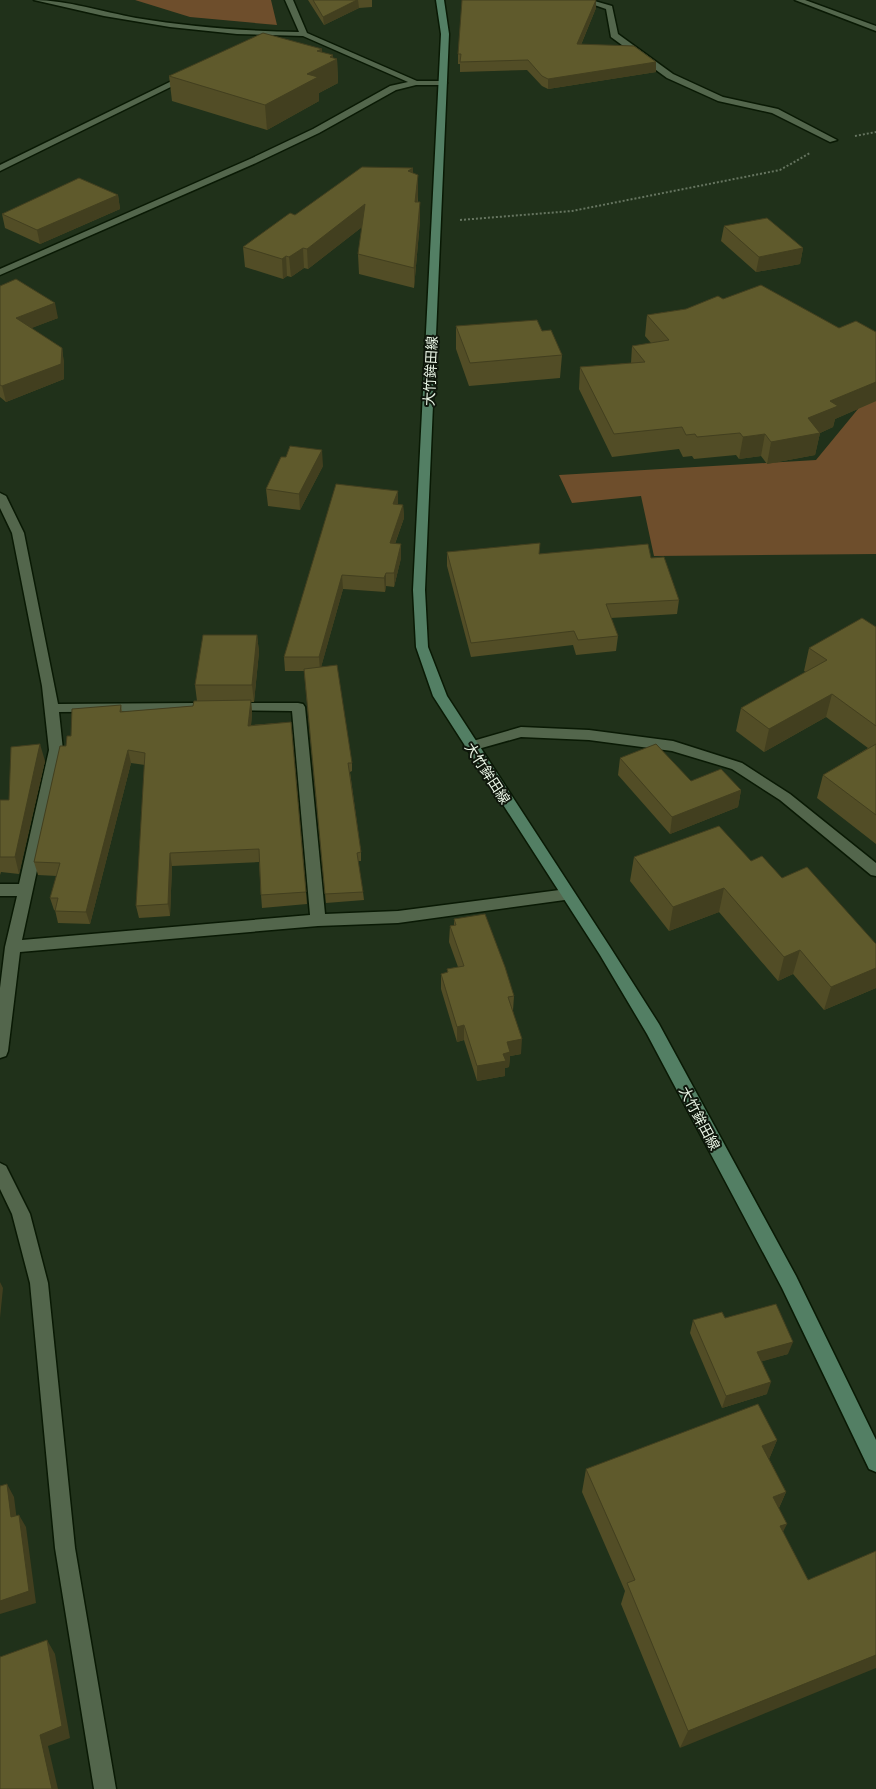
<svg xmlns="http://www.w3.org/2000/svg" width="876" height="1789" viewBox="0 0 876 1789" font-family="'Titillium Web','Noto Sans JP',sans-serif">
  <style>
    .forest { fill: #6e4e2c }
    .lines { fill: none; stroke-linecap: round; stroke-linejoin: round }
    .minor-casing { stroke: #091904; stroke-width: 3 }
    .secondary-casing { stroke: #091904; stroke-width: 3 }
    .path { stroke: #667560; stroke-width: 2; stroke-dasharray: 2 2; stroke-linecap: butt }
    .minor { fill: #53664c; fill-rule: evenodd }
    .secondary { fill: #537f64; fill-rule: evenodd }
    .wall { fill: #524d26 }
    .shaded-wall { fill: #423f1f }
    .building { fill: #5f5a2c; stroke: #423f1f }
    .labels { text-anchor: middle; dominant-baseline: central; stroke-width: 4; stroke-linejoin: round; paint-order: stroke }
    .street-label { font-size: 14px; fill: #ebf7e7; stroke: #0f170c }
  </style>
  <rect width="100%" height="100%" fill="#20311a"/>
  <path class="forest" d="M 135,0 L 271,0 L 277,25 L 190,17 Z
    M 872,392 L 876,392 L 876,554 L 654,556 L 641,496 L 572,503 L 559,475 L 816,460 Z"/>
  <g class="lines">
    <g class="minor-casing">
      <path id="minor" d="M 34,0 C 66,0 104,12 136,18 C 190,27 245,31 299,32 L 285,0 L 293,0 L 307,33 L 417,81 L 443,81 L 447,83 L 443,85 L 416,85 L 396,90 L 319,133 L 256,163 L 0,275 L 0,269 L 250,159 L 313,129 L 390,86 L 408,82 L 303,36 L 237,34 L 170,27 L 104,16 Z
        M 580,0 L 591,0 L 612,6 L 618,34 L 673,74 L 723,97 L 778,109 L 837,140 L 830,142 L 772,113 L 718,101 L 667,78 L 611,37 L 606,9 Z
        M 795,0 L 805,0 L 876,26 L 876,31 Z
        M 184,75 L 191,77 L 0,171 L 0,165 Z
        M 0,493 L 6,496 L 24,533 L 58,704 L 193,703 L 198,704 L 200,707 L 198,710 L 193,711 L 59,712 L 63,750 L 22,940 L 310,915 L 292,711 L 226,710 L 224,707 L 226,704 L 231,703 L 298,703 L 303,704 L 305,707 L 325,914 L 398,911 L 567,889 L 572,891 L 575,895 L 572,899 L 398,923 L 318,926 L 20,952 L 8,1051 L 6,1056 L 0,1058 L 0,988 L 5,947 L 17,896 L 0,896 L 0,884 L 19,884 L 49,750 L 42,686 L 12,533 L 0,508 Z
        M 521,727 L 589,730 L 673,741 L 742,763 L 790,794 L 876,863 L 876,876 L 871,875 L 780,800 L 732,769 L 672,751 L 589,740 L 521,737 L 471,751 L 466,749 L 464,746 L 466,743 Z
        M 0,1163 L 6,1166 L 30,1214 L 48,1283 L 75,1548 L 116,1789 L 94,1789 L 55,1548 L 30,1283 L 12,1214 L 0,1189 Z"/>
    </g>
    <g class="secondary-casing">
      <path id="secondary" d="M 436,0 L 444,0 L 449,34 L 425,590 L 428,647 L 447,696 L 610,947 L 659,1024 L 796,1276 L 876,1440 L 876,1472 L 869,1469 L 782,1288 L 647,1034 L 600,955 L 433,696 L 416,647 L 413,590 L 441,34 Z"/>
    </g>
    <path class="path" d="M 855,136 L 876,132
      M 460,220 L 572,211 L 780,170 L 810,153"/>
    <use href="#minor" class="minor"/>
    <use href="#secondary" class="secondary"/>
  </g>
  <path class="wall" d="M 308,0 L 372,0 L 372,7 L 359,8 L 324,25 Z
    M 596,8 L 581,45 L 656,62 L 656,72 L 548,89 L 542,86 L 527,70 L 460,72 L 460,64 L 458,64 L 458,54 Z
    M 323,53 L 333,58 L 337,59 L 338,83 L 319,93 L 319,101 L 267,130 L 172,101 L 169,76 Z
    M 413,173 L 418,194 L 418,202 L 420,221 L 414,288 L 359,274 L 358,254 L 362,227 L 308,269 L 304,268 L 291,277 L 287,276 L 283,279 L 245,267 L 243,247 L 295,215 Z
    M 118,195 L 120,209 L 40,244 L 5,228 L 2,214 Z
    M 724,226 L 803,248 L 800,264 L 756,272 L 721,241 Z
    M 0,286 L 58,318 L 31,328 L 62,348 L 64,364 L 64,379 L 6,402 L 0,397 Z
    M 723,299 L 839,328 L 876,332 L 876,401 L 835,419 L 833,427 L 820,433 L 815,455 L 767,464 L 761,456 L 739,459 L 736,455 L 694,459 L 692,456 L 683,457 L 679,449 L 612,457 L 579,389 L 580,367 L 631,363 L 632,346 L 651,343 L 645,336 L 647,315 L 686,309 Z
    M 456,326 L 542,331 L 562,355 L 560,378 L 469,386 L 456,349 Z
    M 323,466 L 300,510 L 268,506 L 266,489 Z
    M 398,491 L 398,504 L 403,505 L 404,518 L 395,544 L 401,544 L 401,558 L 394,587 L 386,586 L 385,592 L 343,589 L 321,667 L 352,763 L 352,771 L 350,772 L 361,852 L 361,861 L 358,861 L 363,892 L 364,900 L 326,903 L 304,671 L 285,671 L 284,657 Z
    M 447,552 L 651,558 L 679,600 L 677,614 L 611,618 L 618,636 L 616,651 L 576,655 L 573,645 L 471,657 L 447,566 Z
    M 876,627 L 876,844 L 817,798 L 823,775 L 868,748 L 826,717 L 764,752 L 736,731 L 741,708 L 806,672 L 804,671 L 809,648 Z
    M 257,635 L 259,652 L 254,702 L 251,702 L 252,713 L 251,725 L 291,722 L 307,904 L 262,908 L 261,895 L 259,862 L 172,866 L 170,916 L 139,918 L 136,906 L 145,765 L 131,763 L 90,924 L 58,923 L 55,910 L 54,910 L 50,898 L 57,876 L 38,875 L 34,862 L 66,746 L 71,736 L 121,705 L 122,712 L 193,706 L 197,701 L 195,685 Z
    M 620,758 L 691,781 L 741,790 L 738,807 L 670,834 L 618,775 Z
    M 45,761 L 19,874 L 1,872 L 0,875 L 0,800 L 9,800 Z
    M 634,857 L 751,861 L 782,878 L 876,944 L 876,988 L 824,1010 L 793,974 L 778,981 L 719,912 L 669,931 L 630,881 Z
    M 454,919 L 514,996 L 513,1011 L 521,1054 L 510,1056 L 509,1067 L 505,1068 L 505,1076 L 477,1081 L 464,1040 L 457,1042 L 441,989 L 441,974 L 447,973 L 447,969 L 458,967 L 449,942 L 450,926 L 454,925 Z
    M 725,1318 L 788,1354 L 762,1361 L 767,1394 L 722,1408 L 690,1333 L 693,1320 Z
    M 777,1440 L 769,1459 L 786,1492 L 779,1508 L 783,1532 L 808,1580 L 680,1748 L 621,1604 L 625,1591 L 582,1492 L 586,1469 Z"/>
  <path class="shaded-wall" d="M 357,0 L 358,0 L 359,8 L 324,25 L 323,17 Z
    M 596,0 L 596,8 L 577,54 L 577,44 Z
    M 322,49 L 323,66 L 330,57 L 333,55 L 333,61 L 337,59 L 338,83 L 319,93 L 319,101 L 267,130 L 265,105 L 307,74 L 317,51 Z
    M 656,62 L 656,72 L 548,89 L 548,79 Z
    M 413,168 L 413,187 L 408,171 Z
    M 418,175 L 418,194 L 416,221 L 415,202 Z
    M 118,195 L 120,209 L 40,244 L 37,230 Z
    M 420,202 L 420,221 L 414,288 L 414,268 Z
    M 365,204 L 366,224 L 308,269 L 307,249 Z
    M 303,248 L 304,268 L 291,277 L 289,257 Z
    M 803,248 L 800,264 L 756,272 L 759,257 Z
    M 286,256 L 287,276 L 283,279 L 282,259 Z
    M 55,303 L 58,318 L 19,333 L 16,318 Z
    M 62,348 L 64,364 L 64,379 L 6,402 L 2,386 Z
    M 876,382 L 876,401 L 835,419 L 833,427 L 820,433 L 815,455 L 767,464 L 771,442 L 808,418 L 830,401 Z
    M 765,434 L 761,456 L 739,459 L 743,437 Z
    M 322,450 L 323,466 L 300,510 L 299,494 Z
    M 398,491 L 398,504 L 393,504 Z
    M 403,505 L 404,518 L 390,557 L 390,543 Z
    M 401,544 L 401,558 L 394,587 L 394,573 Z
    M 386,573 L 386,586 L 385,592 L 384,578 Z
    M 342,575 L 343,589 L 320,671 L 319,657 Z
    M 257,635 L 259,652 L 254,702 L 252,685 Z
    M 832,694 L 826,717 L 764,752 L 769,729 Z
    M 251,700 L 252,713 L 250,738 L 248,726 Z
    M 40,744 L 45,761 L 19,874 L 15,857 Z
    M 128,750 L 131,763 L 90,924 L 86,912 Z
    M 741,790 L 738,807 L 670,834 L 672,817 Z
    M 170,853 L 172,866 L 170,916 L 168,904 Z
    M 724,888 L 719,912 L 669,931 L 673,907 Z
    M 800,950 L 793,974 L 778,981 L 784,957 Z
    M 876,968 L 876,988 L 824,1010 L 831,987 Z
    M 464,1025 L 464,1040 L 457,1042 L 457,1027 Z
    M 522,1039 L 521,1054 L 510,1056 L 509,1067 L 505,1068 L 505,1076 L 477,1081 L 477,1066 L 503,1054 L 507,1042 Z
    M 0,1282 L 3,1288 L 0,1318 Z
    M 793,1342 L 788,1354 L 753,1364 L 757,1352 Z
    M 771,1382 L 767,1394 L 722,1408 L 726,1396 Z
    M 777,1440 L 767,1464 L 762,1446 Z
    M 7,1484 L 14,1497 L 18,1529 L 11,1517 Z
    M 786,1492 L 776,1514 L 773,1497 Z
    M 19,1515 L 26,1527 L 36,1603 L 0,1614 L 0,1601 Z
    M 787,1524 L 776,1546 L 780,1526 Z
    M 47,1640 L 55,1654 L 70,1738 L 48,1746 L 58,1789 L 52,1789 L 40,1735 Z
    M 876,1655 L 876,1668 L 680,1748 L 688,1731 Z"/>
  <path class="building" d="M 313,0 L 357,0 L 323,17 Z
    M 462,0 L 596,0 L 577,44 L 634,46 L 656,62 L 548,79 L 542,76 L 528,60 L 460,62 L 461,54 L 458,54 Z
    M 263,33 L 322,49 L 317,51 L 333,55 L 330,57 L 337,59 L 307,74 L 318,77 L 265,105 L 169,76 Z
    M 362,167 L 413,168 L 408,171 L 418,175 L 415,202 L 420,202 L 414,268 L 358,254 L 365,204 L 307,249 L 303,248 L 289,257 L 286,256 L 282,259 L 243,247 L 290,213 L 295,215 Z
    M 79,178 L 118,195 L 37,230 L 2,214 Z
    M 767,218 L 803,248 L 759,257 L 724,226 Z
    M 16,279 L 55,303 L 16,318 L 62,348 L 61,364 L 2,386 L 0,385 L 0,286 Z
    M 761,285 L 839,328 L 856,321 L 876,332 L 876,382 L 830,401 L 838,406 L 808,418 L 820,433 L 771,442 L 765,434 L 743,437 L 740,433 L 697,437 L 695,434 L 686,435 L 682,427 L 614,434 L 580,367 L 645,362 L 632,346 L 669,340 L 647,315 L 686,309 L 718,296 L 723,299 Z
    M 537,320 L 542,331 L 551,330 L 562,355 L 470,363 L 456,326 Z
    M 290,446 L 322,450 L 299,494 L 266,489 L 281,457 L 286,457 Z
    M 336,484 L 398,491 L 393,504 L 403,505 L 390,543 L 401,544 L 394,573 L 386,573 L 384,578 L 342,575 L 319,657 L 284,657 Z
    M 540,543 L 539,554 L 648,544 L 651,558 L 664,557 L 679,600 L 606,604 L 618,636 L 578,640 L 574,631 L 471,643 L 447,552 Z
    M 862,618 L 876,627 L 876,726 L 832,694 L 769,729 L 741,708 L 827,660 L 809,648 Z
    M 203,635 L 257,635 L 252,685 L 195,685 Z
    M 337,665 L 352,763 L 348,763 L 361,852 L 357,853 L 363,892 L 325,894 L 304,669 Z
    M 251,700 L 248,726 L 291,722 L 306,892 L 261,895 L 259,849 L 170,853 L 168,904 L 136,906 L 145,753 L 128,750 L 86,912 L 55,911 L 58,898 L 50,898 L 60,863 L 34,862 L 60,746 L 66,746 L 67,736 L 71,736 L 72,709 L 121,705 L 120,712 L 193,706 L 194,701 Z
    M 40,744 L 15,857 L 0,857 L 0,800 L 9,800 L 11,747 Z
    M 656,744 L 691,781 L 721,769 L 741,790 L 672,817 L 620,758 Z
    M 876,744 L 876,815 L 823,775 Z
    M 719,826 L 751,861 L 762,856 L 782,878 L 807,867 L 876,944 L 876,968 L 831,987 L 800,950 L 784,957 L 724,888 L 673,907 L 634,857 Z
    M 485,914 L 505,967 L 514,996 L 508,997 L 522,1039 L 507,1042 L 510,1052 L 503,1054 L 506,1061 L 477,1066 L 464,1025 L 457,1027 L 441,974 L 448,972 L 447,969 L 464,966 L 450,926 L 456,925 L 454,919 Z
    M 776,1304 L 793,1342 L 757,1352 L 771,1382 L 726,1396 L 693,1320 L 722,1312 L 725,1318 Z
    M 758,1404 L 777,1440 L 762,1446 L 786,1492 L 773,1497 L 787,1524 L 780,1526 L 808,1580 L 876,1551 L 876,1655 L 688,1731 L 627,1583 L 635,1580 L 586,1469 Z
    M 7,1484 L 11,1517 L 19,1515 L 29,1591 L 0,1601 L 0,1486 Z
    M 47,1640 L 62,1726 L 40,1735 L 52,1789 L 0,1789 L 0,1657 Z"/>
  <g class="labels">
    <g class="street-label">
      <text transform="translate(430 371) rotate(-87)">大竹鉾田線</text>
      <text transform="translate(488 773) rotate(57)">大竹鉾田線</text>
      <text transform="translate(700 1118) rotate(62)">大竹鉾田線</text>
    </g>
  </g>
</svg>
